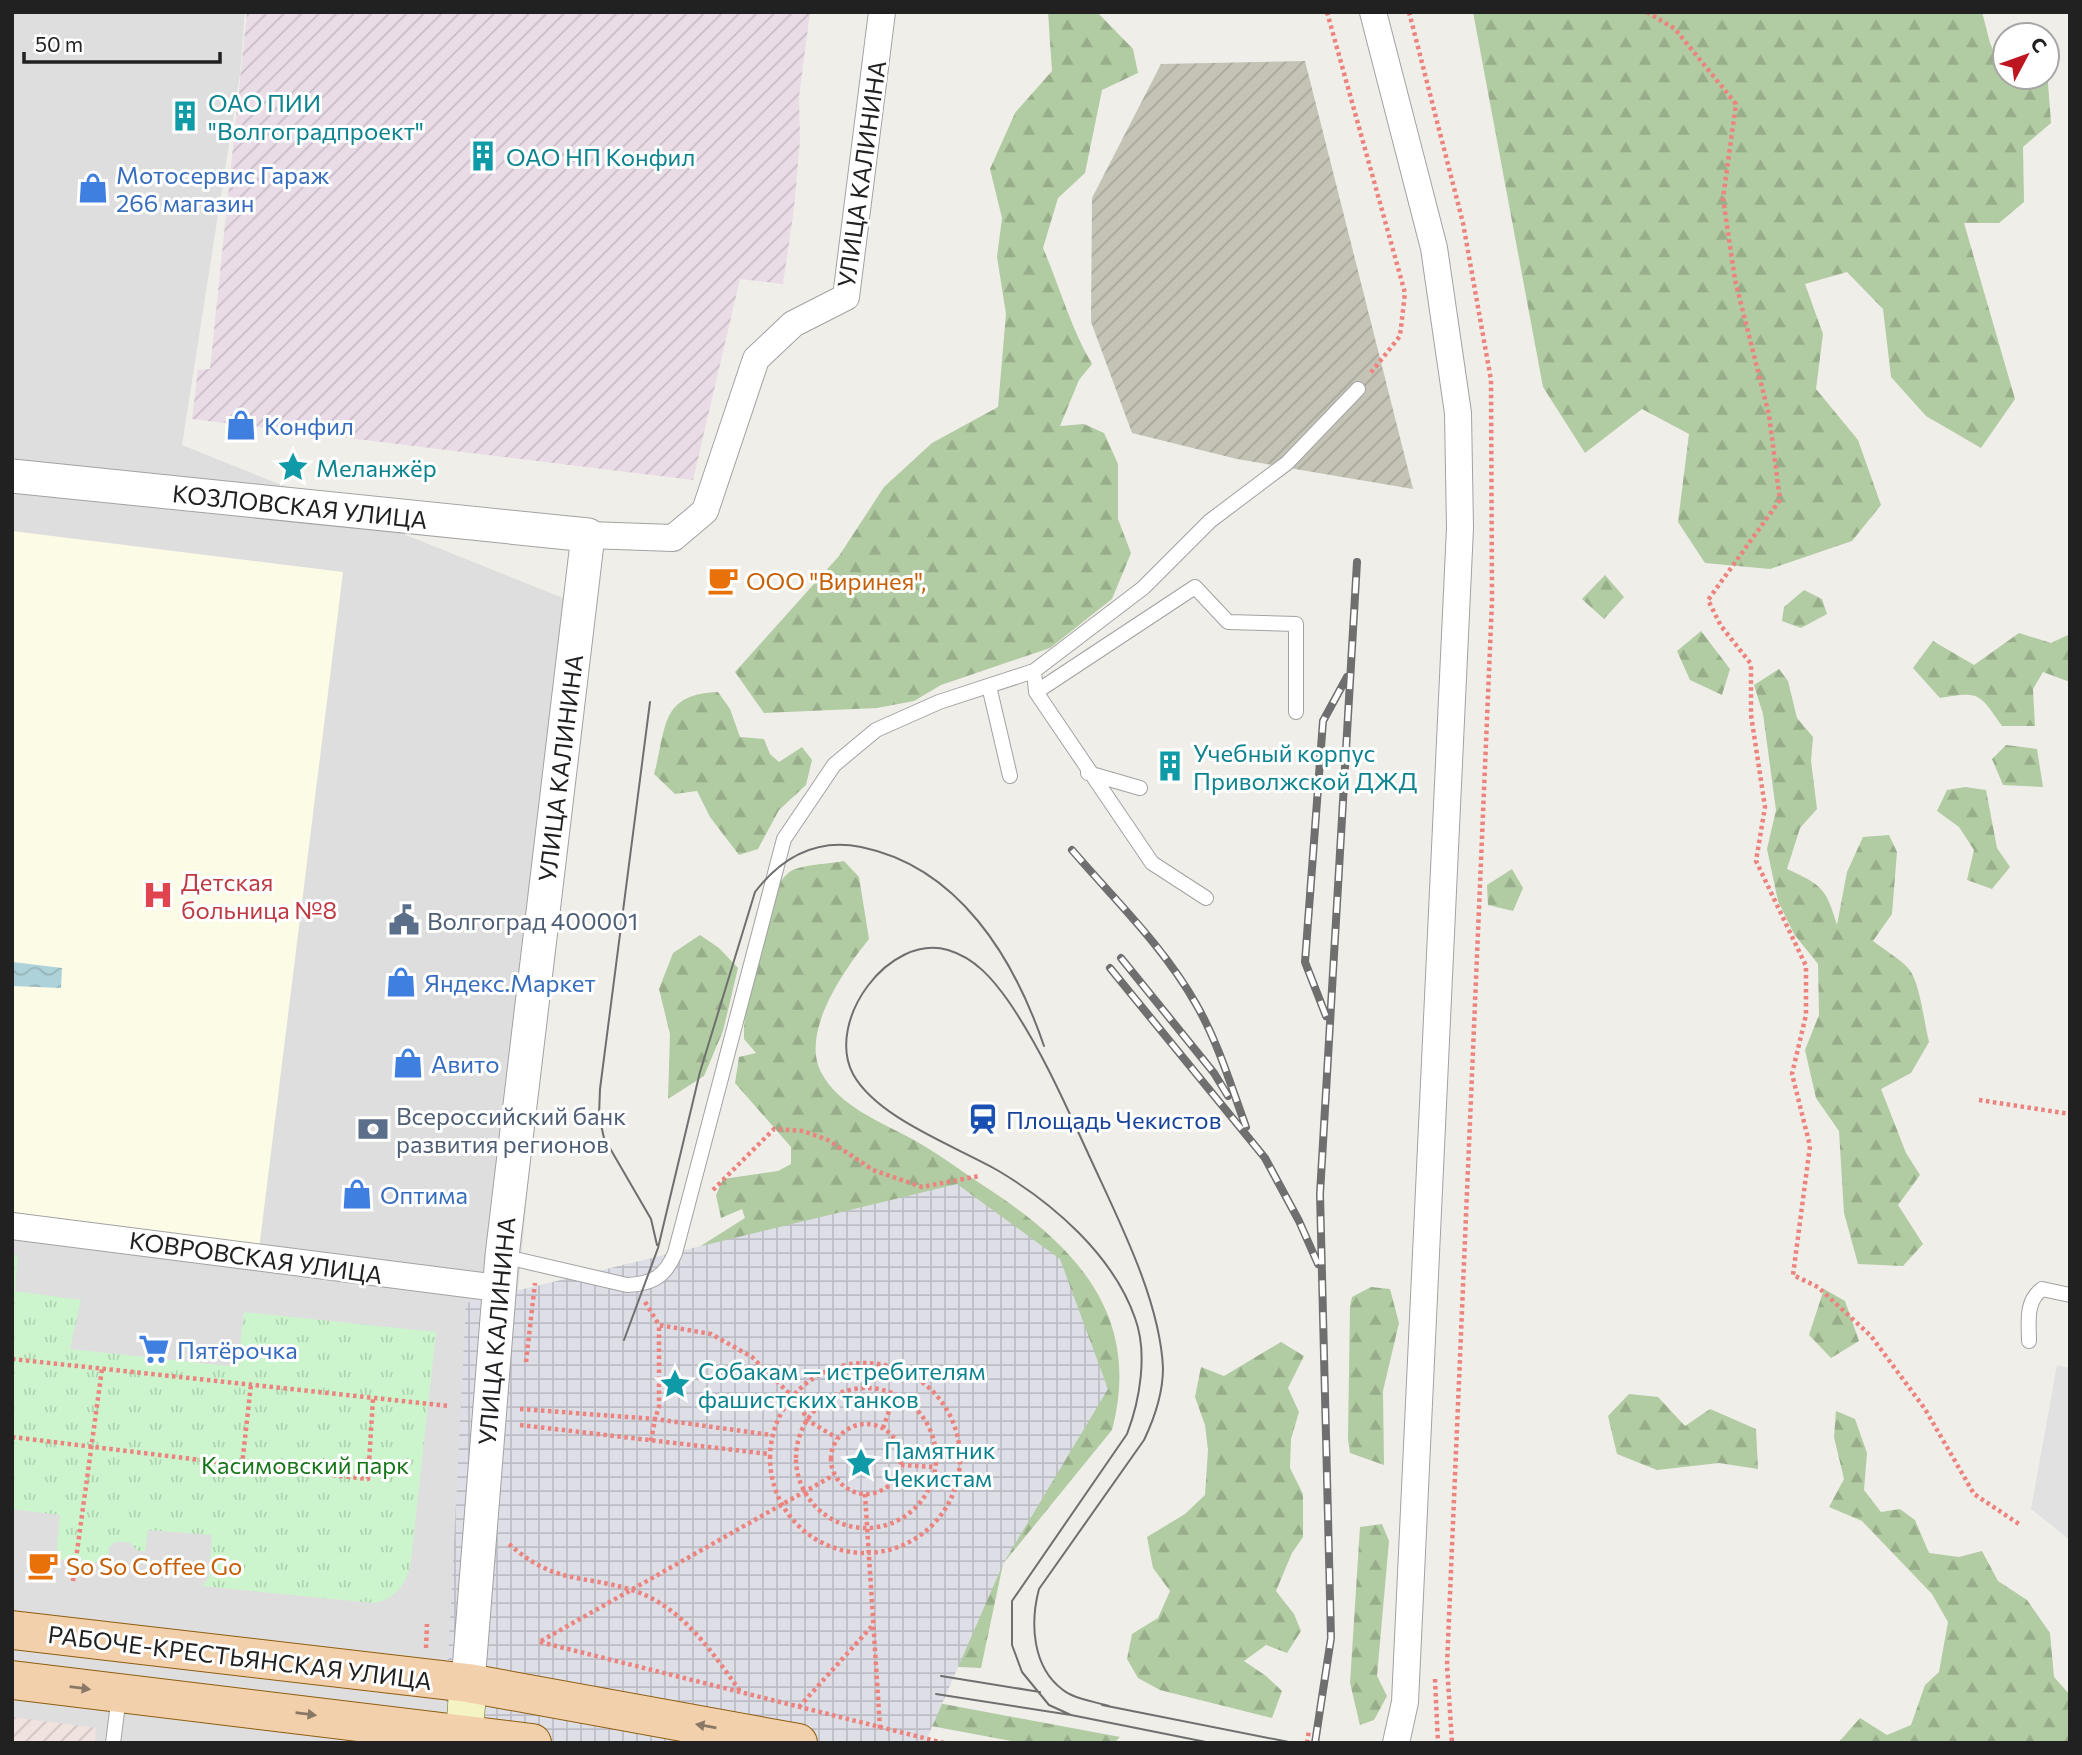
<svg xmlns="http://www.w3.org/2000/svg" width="2082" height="1755" viewBox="0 0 2082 1755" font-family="Commissioner,sans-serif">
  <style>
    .residential { fill: #dfdede }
    .industrial { fill: url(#industrial-furrows) }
    .education { fill: #fcfbe6 }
    .military { fill: url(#military-furrows) }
    .construction { fill: url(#construction-furrows) }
    .forest { fill: url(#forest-firs) }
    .park { fill: url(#park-tufts) }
    .parking { fill: #e1e1e1 }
    .plaza { fill: url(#plaza-grid) }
    .water { fill: url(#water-waves) }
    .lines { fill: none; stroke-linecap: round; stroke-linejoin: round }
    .service-casing { stroke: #a2a2a2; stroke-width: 16 }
    .minor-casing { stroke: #a2a2a2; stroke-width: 28 }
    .tertiary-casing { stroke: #a2a2a2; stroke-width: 35 }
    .secondary-casing { stroke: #6b6f11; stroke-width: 38 }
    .primary-casing { stroke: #8e5d10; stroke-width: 40 }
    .path { stroke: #ec837f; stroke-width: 4.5; stroke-dasharray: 3.5 3.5; stroke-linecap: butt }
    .service { stroke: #fff; stroke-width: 14 }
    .minor { stroke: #fff; stroke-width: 26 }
    .tertiary { stroke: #fff; stroke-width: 33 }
    .secondary { stroke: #f4f3c4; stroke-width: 37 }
    .primary { stroke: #f3d0ac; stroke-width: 38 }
    .tram { stroke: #6f6f6f; stroke-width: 2 }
    .rail-casing { stroke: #6f6f6f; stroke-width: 8 }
    .rail { stroke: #fff; stroke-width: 5; stroke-dasharray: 16; stroke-linecap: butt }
    .oneway { fill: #8a7866 }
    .labels { text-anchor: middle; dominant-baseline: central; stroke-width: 6; stroke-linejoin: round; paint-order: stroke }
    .culture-label { font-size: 24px; fill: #0d838f; stroke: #fff; text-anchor: start }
    .shop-label { font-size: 24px; fill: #366cbe; stroke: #fff; text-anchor: start }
    .street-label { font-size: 24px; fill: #212121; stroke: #fff }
    .food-label { font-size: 24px; fill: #c56008; stroke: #fff; text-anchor: start }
    .health-label { font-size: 24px; fill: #be3a42; stroke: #fff; text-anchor: start }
    .service-label { font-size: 24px; fill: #4e5e75; stroke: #fff; text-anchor: start }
    .transit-label { font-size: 24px; fill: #164399; stroke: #fff; text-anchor: start }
    .park-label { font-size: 24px; fill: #18761a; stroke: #fff }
  </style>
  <defs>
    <pattern id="industrial-furrows" width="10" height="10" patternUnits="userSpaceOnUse" patternTransform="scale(1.75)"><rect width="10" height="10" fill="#e9dce7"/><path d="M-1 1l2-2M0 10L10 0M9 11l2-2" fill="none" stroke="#c8bcc6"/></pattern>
    <pattern id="military-furrows" width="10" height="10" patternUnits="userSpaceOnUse" patternTransform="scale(1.75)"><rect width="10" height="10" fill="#f0e2de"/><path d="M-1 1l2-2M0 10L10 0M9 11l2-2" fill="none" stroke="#cec2be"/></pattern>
    <pattern id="construction-furrows" width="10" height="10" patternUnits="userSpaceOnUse" patternTransform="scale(1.75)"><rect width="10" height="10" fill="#c4c3b5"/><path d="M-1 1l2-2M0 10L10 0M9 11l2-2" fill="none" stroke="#a8a79b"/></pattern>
    <pattern id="forest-firs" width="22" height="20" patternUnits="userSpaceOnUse" patternTransform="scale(1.75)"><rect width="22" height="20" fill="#b1cba2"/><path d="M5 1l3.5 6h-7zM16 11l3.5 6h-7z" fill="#98ae8b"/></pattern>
    <pattern id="park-tufts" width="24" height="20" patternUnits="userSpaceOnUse" patternTransform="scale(1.75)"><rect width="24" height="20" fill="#ccf5cd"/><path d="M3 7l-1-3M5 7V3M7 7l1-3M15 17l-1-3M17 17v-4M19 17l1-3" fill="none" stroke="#afd2b0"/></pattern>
    <pattern id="plaza-grid" width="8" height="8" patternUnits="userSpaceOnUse" patternTransform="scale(1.75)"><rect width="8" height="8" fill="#dddee6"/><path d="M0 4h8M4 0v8" fill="none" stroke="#bdbec5"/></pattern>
    <pattern id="water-waves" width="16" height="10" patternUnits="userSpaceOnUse" patternTransform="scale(1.75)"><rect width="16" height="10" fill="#aed2d9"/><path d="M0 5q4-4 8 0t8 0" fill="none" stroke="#95b4ba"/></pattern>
  </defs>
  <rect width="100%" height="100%" fill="#f0eee9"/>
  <path class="residential" d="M 12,12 L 245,12 L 240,74 L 182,445 L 583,606 L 475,1743 L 12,1743 Z"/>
  <path class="industrial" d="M 247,12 L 810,12 L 799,96 L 800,140 L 794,209 L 783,284 L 740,279 L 693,480 L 192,419 L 198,370 L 210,369 Z"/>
  <path class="education" d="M 12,531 L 343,572 L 259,1249 L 12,1218 Z"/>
  <path class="military" d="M 12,1717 L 96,1728 L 95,1743 L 12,1743 Z"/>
  <path class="construction" d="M 1305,61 L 1413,489 L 1237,459 L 1132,433 L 1091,322 L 1092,198 L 1161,64 Z"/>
  <path class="forest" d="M 1048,12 L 1097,12 L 1133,49 L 1138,73 L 1102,90 L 1085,173 L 1058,198 L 1043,248 C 1060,287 1070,327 1092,364 L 1079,380 L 1060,426 L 1084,424 L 1104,433 L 1118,464 L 1118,519 L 1131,553 L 1112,599 L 1050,648 L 941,685 L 914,701 L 877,708 L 764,713 L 735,672 L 839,556 L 884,487 L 932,443 L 998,407 L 1006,314 L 997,257 L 1002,218 L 990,169 L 1015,113 L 1052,71 Z
    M 1473,12 L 1982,12 L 1990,43 L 2005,77 L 2047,77 L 2047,70 L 2051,123 L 2023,147 L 2024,202 L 1999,223 L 1964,223 L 2015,399 L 1981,448 L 1926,416 L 1891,377 L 1883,309 L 1847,272 L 1805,284 L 1823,334 L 1816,389 L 1858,440 L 1881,505 L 1852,541 L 1770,569 L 1705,563 L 1678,522 L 1689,434 L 1642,409 L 1585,453 L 1543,387 Z
    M 1605,575 L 1624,597 L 1604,619 L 1582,599 Z
    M 1804,590 L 1822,599 L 1827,614 L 1801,628 L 1782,621 L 1784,607 Z
    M 1701,631 L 1730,669 L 1722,695 L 1690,680 L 1677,651 Z
    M 2019,633 L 2051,643 L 2070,634 L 2070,682 L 2043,672 L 2033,689 L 2035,726 L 2002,726 C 1979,693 1980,691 1940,698 L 1913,668 L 1933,641 L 1974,665 Z
    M 1779,669 L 1788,681 L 1797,718 L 1813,737 L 1811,761 L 1817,809 L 1800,828 L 1787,869 C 1822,885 1826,888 1837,925 L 1847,872 L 1863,837 L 1889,835 L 1897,852 L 1892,914 L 1873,941 C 1884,950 1899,958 1908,968 C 1920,981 1924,1023 1929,1042 L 1911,1073 L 1881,1089 L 1906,1153 L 1920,1175 L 1898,1205 L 1923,1244 L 1903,1266 L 1858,1264 L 1844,1213 L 1839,1131 L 1816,1098 L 1805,1050 L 1819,1015 L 1818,964 L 1794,934 L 1778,901 L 1767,849 L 1776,810 L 1763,714 L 1754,685 Z
    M 718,692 L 730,709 L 740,737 L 764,739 L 770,754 L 779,762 L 802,747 L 812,760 L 806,785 L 779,810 L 758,849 L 739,855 L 710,817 L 697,791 L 675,794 L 654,774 C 667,729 659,694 718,692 Z
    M 2006,745 L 2037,749 L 2043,787 L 2003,785 L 1992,759 Z
    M 1965,787 L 1986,790 L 1997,848 L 2010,867 L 1992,889 L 1967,880 L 1974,850 L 1959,827 L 1937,811 L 1947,790 Z
    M 844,861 L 859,877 L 869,939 C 845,969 800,1032 821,1072 C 838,1106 883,1123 914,1140 C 937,1153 959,1169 981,1184 C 1072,1243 1143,1312 1112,1430 L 1003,1564 L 981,1668 L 940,1666 L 933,1702 L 1120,1737 L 1114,1743 L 1022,1743 L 915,1723 L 696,1249 L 745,1218 L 742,1209 L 721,1218 L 716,1195 L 723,1179 L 778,1171 L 791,1164 L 791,1147 L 735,1083 L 739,1057 L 756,1053 L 744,1039 C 743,1003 760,891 791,871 C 804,864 830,864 844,861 Z
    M 1512,869 L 1523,888 L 1513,911 L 1488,905 L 1487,885 Z
    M 700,935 L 719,948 L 738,968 L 723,1031 L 704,1076 L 668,1099 L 670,1034 L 659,989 L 673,953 Z
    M 1371,1287 L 1390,1289 L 1399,1323 L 1383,1391 L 1384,1465 L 1350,1453 L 1348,1439 L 1350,1307 L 1352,1297 Z
    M 1824,1289 L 1845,1301 L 1859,1341 L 1831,1358 L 1809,1335 Z
    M 1281,1342 L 1304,1356 L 1288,1388 L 1299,1412 L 1291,1439 L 1290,1468 L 1303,1494 L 1303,1537 L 1292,1553 L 1276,1591 L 1294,1614 L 1301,1631 L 1287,1653 L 1266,1645 L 1244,1661 L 1266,1676 L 1282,1691 L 1272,1718 L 1160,1690 L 1138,1678 L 1127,1659 L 1132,1634 L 1158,1618 L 1170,1591 L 1153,1568 L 1147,1537 L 1185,1514 L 1205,1495 L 1208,1450 L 1205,1425 L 1195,1397 L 1201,1367 L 1224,1376 Z
    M 1629,1394 L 1658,1397 L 1685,1426 L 1710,1409 L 1756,1429 L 1758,1469 L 1719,1463 L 1657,1470 L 1617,1454 L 1608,1416 Z
    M 1836,1411 L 1855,1419 L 1867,1453 L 1864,1490 L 1881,1512 L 1900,1509 L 1915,1520 L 1929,1553 L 1959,1557 L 1982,1551 L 1998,1581 L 2027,1600 L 2050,1633 L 2054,1677 L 2070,1695 L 2069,1743 L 1838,1743 L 1860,1718 L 1887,1735 L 1911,1725 L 1925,1685 L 1939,1672 L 1948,1622 L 1932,1594 L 1862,1521 L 1829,1507 L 1844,1479 L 1834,1437 Z
    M 1382,1524 L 1389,1541 L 1377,1676 L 1387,1696 L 1374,1720 L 1360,1725 L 1350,1683 L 1360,1527 Z"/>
  <path class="park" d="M 12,1255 L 18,1255 L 15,1291 L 81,1300 L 70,1349 L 238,1367 L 244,1312 L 436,1332 L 411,1560 C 408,1581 397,1599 374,1603 L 202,1586 L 209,1578 L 212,1535 L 148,1530 L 145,1551 L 138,1551 L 129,1542 L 115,1542 L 109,1547 L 108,1563 L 56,1559 L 60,1515 L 12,1509 Z"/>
  <path class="parking" d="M 2057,1365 L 2070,1368 L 2070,1540 L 2031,1509 Z"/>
  <path class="plaza" d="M 957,1184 L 1060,1259 L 1108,1389 L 1003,1564 L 925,1743 L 444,1743 L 466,1303 Z"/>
  <path class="water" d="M 12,958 L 13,962 L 62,968 L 61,988 L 12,986 Z"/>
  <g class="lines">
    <g class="service-casing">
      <path id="service" d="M 1034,671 L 1036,692 L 1195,587 L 1228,622 L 1296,624 L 1296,712
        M 989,686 L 1010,776
        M 1036,692 L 1152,863 L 1206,898
        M 1088,773 L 1140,788
        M 502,1256 L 627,1285 C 652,1284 665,1277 675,1253 L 784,839 L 834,765 L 876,730 L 939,702 L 1034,671 L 1143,588 L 1210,521 L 1287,463 L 1358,389
        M 2029,1341 C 2029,1322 2025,1302 2042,1289 L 2070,1295
        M 113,1743 L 119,1696"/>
    </g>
    <g class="minor-casing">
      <path id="minor" d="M 1373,12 L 1434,248 L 1458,413 L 1460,528 L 1405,1702 L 1396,1743
        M 588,535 L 673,538 L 705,511 L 756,359 L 793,324 L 846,297 L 882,12
        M 12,1226 L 498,1288"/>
    </g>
    <g class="tertiary-casing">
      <path id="tertiary" d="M 12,476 L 588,535 L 502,1256 L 468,1683"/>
    </g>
    <g class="secondary-casing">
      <path id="secondary" d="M 464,1743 L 468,1683"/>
    </g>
    <g class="primary-casing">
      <path id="primary" d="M 12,1630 L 468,1683 L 798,1743
        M 12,1680 L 532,1743"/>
    </g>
    <path class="path" d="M 1327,12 L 1405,293 L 1400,336 L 1369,375
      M 1409,12 L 1463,223 L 1491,380 L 1492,601 L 1447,1665 L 1452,1743
      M 1647,12 L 1675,29 L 1736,104 L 1723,198 L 1735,280 L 1769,415 L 1780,500 L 1708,600 L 1721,626 L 1751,664 L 1751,715 L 1765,807 L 1756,861 L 1806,966 L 1806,1015 L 1792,1074 L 1810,1146 L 1793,1275 L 1818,1287 L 1871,1336 L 1925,1409 L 1974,1494 L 2019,1524
      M 1979,1100 L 2070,1114
      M 713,1190 L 774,1129 L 803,1131 L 828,1140 L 873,1170 L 922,1187 L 979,1176
      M 645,1302 L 659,1325
      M 12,1359 L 449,1406
      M 526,1362 L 535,1283
      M770 1458a95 95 0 1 1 190 0a95 95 0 1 1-190 0Z
      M796 1458a70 70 0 1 1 140 0a70 70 0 1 1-140 0Z
      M 520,1409 L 655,1419 L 659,1407 L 659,1325 L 711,1334 L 752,1357 L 800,1404 L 807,1420 L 837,1438
      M831 1459a35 35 0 1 1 70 0a35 35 0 1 1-70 0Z
      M 520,1425 L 769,1454
      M 883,1428 L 895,1395
      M 12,1437 L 242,1465 L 251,1384
      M 651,1441 L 655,1419 L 771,1435
      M 242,1465 L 368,1479 L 373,1398
      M 901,1465 L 935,1467
      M 865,1494 L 880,1728
      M 509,1544 C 555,1585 581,1574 632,1590 C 682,1606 712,1652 740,1691
      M 73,1581 L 102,1369
      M 541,1641 L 834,1475
      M 540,1642 L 944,1743
      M 426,1648 L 427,1624
      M 1435,1679 L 1438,1743
      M 799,1707 L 873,1625
      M 1307,1743 L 1309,1730"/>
    <use href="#service" class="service"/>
    <use href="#minor" class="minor"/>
    <use href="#tertiary" class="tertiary"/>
    <use href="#secondary" class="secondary"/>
    <use href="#primary" class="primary"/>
    <path class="tram" d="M 650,702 L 600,1089 L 599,1116 L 604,1138 L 651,1219 L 657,1245
      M 624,1340 L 658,1248 L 700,1072 L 755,892 C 782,857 816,838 861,847 C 959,867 1014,958 1044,1046
      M 941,1676 L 1040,1692
      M 936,1694 L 1071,1715 L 1211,1743
      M 1102,1705 L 1294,1743
      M 1071,1715 L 1049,1705 L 1022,1672 L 1012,1645 L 1012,1601 L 1127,1434 C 1140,1400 1148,1353 1135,1318 C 1113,1255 1053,1203 997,1170 C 955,1146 877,1118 853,1074 C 825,1021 889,933 948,950 C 975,958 993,979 1009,1002 C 1043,1052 1067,1108 1092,1162 C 1120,1223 1160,1301 1163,1368 C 1163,1393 1155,1417 1144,1440 L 1039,1589 C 1030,1623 1032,1667 1063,1690 C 1074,1699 1096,1702 1109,1706"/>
    <g class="rail-casing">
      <path id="rail" d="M 1072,850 C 1114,899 1164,947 1196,1004 C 1218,1042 1231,1086 1246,1127
        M 1121,958 L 1214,1073 L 1228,1096
        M 1110,968 L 1265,1158 L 1299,1221 L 1318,1264
        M 1326,1016 L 1305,962 L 1323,721 L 1347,677
        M 1315,1743 L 1331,1638 L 1320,1194 L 1357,562"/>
    </g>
    <use href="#rail" class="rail"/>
  </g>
  <defs><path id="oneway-solid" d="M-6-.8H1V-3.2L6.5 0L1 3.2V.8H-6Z" transform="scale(1.75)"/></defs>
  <g class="oneway">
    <use href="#oneway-solid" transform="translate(80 1688) rotate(7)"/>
    <use href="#oneway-solid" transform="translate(306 1714) rotate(7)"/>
    <use href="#oneway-solid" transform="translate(706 1726) rotate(-170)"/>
  </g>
  <defs>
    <g id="building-bare" transform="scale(2.415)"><path d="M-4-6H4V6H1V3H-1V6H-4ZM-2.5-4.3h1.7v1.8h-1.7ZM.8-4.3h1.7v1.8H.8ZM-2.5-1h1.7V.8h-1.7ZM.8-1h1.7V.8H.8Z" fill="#0f9aa8" stroke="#fff" stroke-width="2.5" paint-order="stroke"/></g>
    <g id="shop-bare" transform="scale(2.415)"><path d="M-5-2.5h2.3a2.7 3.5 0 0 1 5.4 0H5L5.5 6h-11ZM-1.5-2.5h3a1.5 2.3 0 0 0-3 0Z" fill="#3f7fe0" stroke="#fff" stroke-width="2.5" paint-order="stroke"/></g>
    <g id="sight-bare" transform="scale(2.415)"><path d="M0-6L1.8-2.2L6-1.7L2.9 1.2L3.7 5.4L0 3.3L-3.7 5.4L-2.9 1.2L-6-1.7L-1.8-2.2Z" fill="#0f9aa8" stroke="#fff" stroke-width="2.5" paint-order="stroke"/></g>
    <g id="cafe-bare" transform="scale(2.415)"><path d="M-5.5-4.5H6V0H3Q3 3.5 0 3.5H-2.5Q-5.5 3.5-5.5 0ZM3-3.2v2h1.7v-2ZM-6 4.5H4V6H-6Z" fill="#e8710a" stroke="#fff" stroke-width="2.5" paint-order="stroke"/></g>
    <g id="hospital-bare" transform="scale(2.415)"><path d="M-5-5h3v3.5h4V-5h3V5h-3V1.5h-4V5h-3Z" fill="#e0444e" stroke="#fff" stroke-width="2.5" paint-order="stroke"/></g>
    <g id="civic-bare" transform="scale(2.415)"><path d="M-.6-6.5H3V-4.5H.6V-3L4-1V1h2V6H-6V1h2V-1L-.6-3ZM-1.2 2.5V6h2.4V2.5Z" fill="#5c6f8a" stroke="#fff" stroke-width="2.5" paint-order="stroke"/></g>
    <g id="station-bare" transform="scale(2.415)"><path d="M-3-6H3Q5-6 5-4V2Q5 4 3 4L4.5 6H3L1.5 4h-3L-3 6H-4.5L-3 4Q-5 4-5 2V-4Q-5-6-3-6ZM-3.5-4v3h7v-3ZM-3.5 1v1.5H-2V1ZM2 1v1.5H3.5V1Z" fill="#1a4fb4" stroke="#fff" stroke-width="2.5" paint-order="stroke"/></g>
    <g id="bank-bare" transform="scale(2.415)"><path d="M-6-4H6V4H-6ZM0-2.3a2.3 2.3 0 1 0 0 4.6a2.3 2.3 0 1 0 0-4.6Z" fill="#5c6f8a" stroke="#fff" stroke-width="2.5" paint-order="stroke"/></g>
    <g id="supermarket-bare" transform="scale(2.415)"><path d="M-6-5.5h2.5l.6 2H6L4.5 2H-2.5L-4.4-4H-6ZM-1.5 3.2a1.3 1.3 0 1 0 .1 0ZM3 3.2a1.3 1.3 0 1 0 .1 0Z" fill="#3f7fe0" stroke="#fff" stroke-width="2.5" paint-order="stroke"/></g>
  </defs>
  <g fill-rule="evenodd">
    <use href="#building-bare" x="185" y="116"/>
    <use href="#building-bare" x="483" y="156"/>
    <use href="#shop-bare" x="93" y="188"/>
    <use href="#shop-bare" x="241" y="425"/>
    <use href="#sight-bare" x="293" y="467"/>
    <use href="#cafe-bare" x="723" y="580"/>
    <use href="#building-bare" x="1170" y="766"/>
    <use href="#hospital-bare" x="158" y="895"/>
    <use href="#civic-bare" x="404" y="920"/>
    <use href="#shop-bare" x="401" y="982"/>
    <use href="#shop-bare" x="408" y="1063"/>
    <use href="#station-bare" x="983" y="1119"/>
    <use href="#bank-bare" x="373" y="1129"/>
    <use href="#shop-bare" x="357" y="1194"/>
    <use href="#supermarket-bare" x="154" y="1349"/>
    <use href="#sight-bare" x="675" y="1384"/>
    <use href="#sight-bare" x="861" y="1463"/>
    <use href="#cafe-bare" x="43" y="1565"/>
  </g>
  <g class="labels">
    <g class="culture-label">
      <text x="208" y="102">ОАО ПИИ<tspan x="208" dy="28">"Волгоградпроект"</tspan></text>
      <text x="506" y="156">ОАО НП Конфил</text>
      <text x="316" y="467">Меланжёр</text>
      <text x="1193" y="752">Учебный корпус<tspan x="1193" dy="28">Приволжской ДЖД</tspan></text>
      <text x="698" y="1370">Собакам — истребителям<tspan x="698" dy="28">фашистских танков</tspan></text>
      <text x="884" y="1449">Памятник<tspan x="884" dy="28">Чекистам</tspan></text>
    </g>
    <g class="shop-label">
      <text x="116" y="174">Мотосервис Гараж<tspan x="116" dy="28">266 магазин</tspan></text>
      <text x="264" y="425">Конфил</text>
      <text x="424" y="982">Яндекс.Маркет</text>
      <text x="431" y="1063">Авито</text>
      <text x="380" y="1194">Оптима</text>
      <text x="177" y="1349">Пятёрочка</text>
    </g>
    <g class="street-label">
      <text transform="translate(861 174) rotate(-82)">УЛИЦА КАЛИНИНА</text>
      <text transform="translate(300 506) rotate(6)">КОЗЛОВСКАЯ УЛИЦА</text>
      <text transform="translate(560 768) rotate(-83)">УЛИЦА КАЛИНИНА</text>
      <text transform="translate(256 1257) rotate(8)">КОВРОВСКАЯ УЛИЦА</text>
      <text transform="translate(496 1331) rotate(-85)">УЛИЦА КАЛИНИНА</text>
      <text transform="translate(240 1657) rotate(7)">РАБОЧЕ-КРЕСТЬЯНСКАЯ УЛИЦА</text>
    </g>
    <g class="food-label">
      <text x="746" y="580">ООО "Виринея",</text>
      <text x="66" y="1565">So So Coffee Go</text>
    </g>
    <g class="health-label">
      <text x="181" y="881">Детская<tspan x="181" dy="28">больница №8</tspan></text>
    </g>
    <g class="service-label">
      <text x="427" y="920">Волгоград 400001</text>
      <text x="396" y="1115">Всероссийский банк<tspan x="396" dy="28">развития регионов</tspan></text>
    </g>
    <g class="transit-label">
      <text x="1006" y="1119">Площадь Чекистов</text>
    </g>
    <g class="park-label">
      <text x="305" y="1464">Касимовский парк</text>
    </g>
  </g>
  <rect width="2082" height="1755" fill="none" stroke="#212121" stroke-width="28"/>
  <g transform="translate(2026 56) rotate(49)"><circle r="33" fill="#ffffff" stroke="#a6a6a6" stroke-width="2"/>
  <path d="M0-5L12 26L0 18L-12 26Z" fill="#bd1620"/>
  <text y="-10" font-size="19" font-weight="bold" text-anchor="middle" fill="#212121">С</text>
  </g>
  <path d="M24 52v10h196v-10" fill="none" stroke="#212121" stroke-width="3.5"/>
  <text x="35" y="52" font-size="21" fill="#212121" stroke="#ffffff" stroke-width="5" paint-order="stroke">50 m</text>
</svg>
